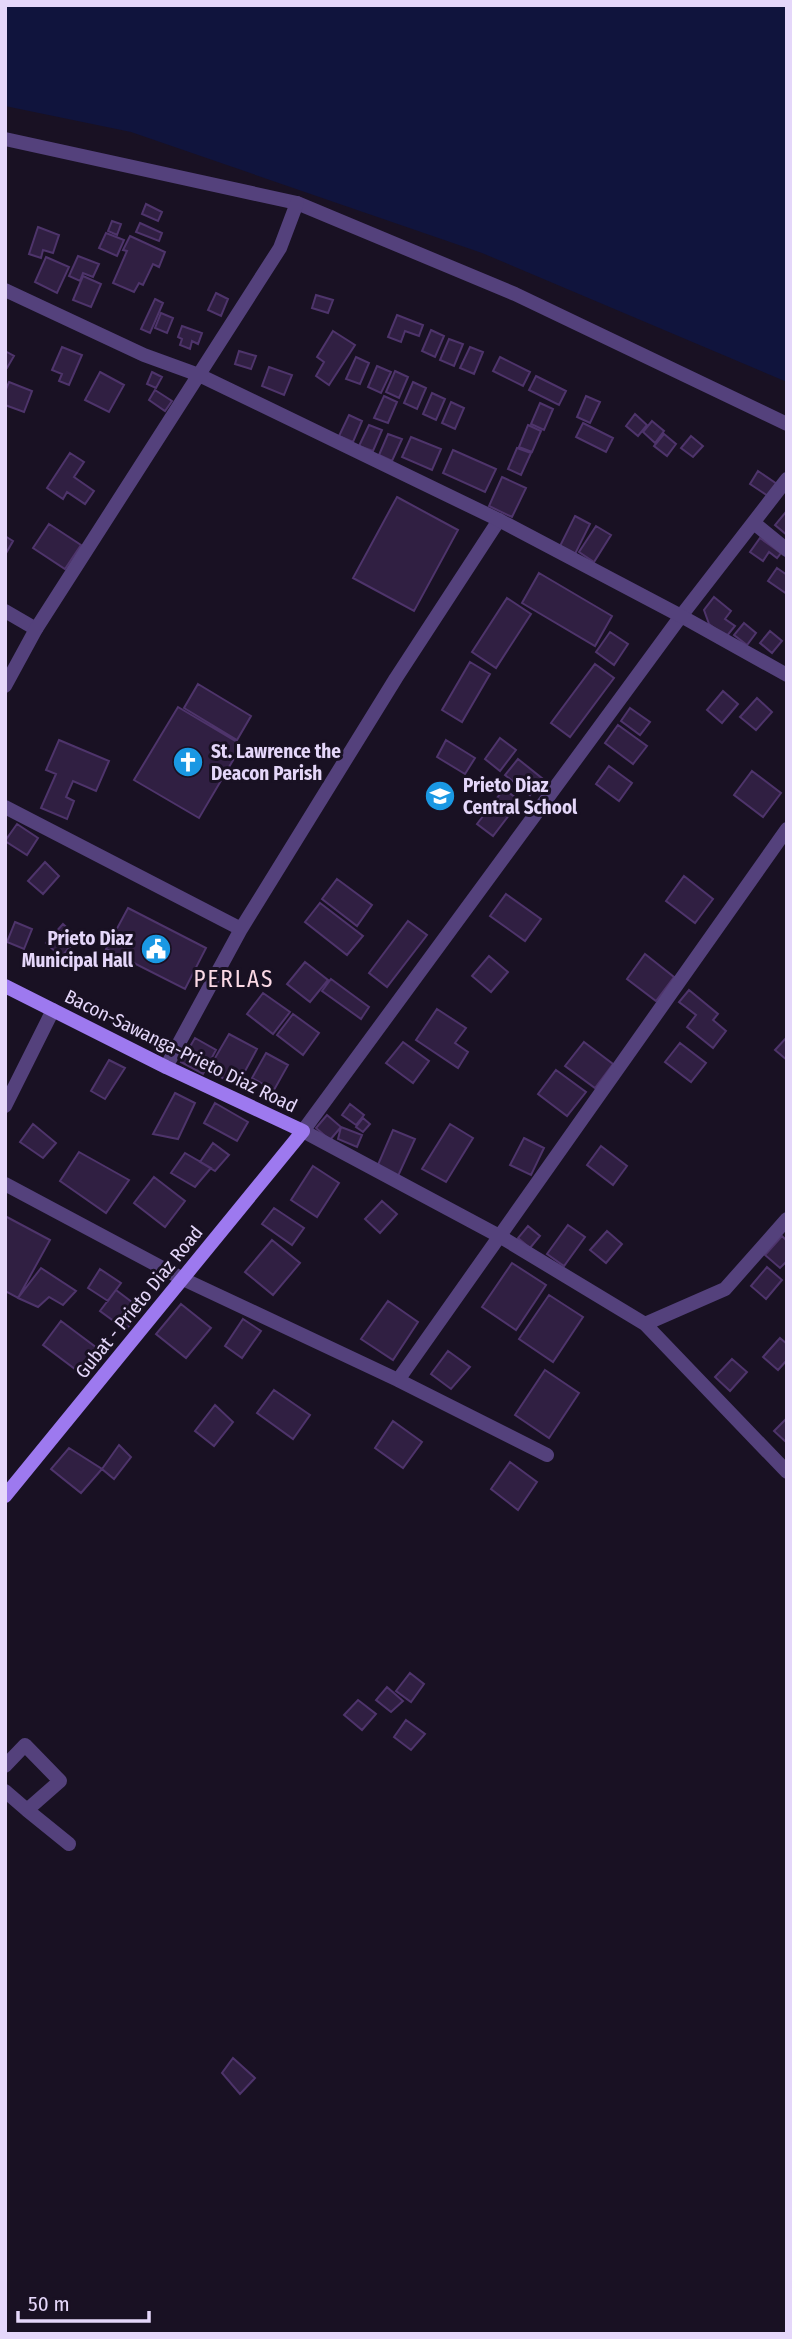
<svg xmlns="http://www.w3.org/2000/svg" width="792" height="2339" viewBox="0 0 792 2339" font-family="'Fira Sans Condensed',sans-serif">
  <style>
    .water { fill: #10143d }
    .building { fill: #301f42; stroke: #4e346b; stroke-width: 2 }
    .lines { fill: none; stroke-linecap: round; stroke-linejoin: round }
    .minor { stroke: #54417c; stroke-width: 14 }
    .tertiary { stroke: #54417c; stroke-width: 14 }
    .secondary { stroke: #9d79ef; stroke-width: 14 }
    .labels { text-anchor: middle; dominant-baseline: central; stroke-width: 6; stroke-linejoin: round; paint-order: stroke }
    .poi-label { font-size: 19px; font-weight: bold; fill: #e5d7fa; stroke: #191123; text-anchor: start }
    .street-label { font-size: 19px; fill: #e5d7fa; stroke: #191123 }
    .quarter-label { font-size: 23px; letter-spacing: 2px; fill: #fbd9e5; stroke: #191123 }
  </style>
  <rect width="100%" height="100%" fill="#191123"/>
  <path class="water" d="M 5,5 L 787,5 L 787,382 L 482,253 L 131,132 L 5,106 Z"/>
  <path class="building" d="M 146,204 L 162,212 L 158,221 L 142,214 Z
    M 112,221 L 121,224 L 117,235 L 108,231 Z
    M 140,223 L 162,233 L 159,241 L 136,232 Z
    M 38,227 L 59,235 L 53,253 L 43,250 L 41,258 L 29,254 Z
    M 106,233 L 124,240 L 117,256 L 99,248 Z
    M 130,236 L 165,252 L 159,267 L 153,264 L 143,285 L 139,283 L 134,292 L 113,283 L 127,251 L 123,250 Z
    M 78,256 L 99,264 L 93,277 L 83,273 L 80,281 L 69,276 Z
    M 46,257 L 69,267 L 57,293 L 35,282 Z
    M 83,276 L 101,284 L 91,307 L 73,300 Z
    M 216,293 L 228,299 L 221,316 L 208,310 Z
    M 316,295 L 333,300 L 328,313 L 312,308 Z
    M 155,299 L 163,303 L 150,333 L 141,329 Z
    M 161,313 L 173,318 L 167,333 L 155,328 Z
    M 397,315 L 423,325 L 419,336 L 405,331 L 401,342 L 388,337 Z
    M 182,326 L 202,333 L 198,344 L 192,341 L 190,349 L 180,345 L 182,339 L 178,337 Z
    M 431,330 L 444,336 L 435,357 L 422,351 Z
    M 333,331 L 355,345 L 329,385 L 316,376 L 324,362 L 317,357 Z
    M 449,339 L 463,344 L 454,366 L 440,360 Z
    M 62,347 L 82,355 L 69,385 L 59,381 L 62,374 L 52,370 Z
    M 470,347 L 483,352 L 474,374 L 460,368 Z
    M 5,351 L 14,356 L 7,368 L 5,367 Z
    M 239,351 L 256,356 L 251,369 L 235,364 Z
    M 356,357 L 369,363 L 360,384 L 346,379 Z
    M 500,357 L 530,372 L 523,386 L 493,371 Z
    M 377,366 L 391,372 L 381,393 L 368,387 Z
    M 269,367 L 292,375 L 284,395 L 262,386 Z
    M 395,371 L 408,377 L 399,398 L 386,392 Z
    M 100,372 L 124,385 L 109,412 L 85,400 Z
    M 152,372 L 162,377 L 156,388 L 147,384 Z
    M 536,376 L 566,391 L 559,405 L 529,390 Z
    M 9,382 L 32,391 L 24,412 L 5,405 L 5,392 Z
    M 413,382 L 426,388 L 417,409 L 404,403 Z
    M 155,390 L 172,401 L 165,411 L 149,400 Z
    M 432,393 L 445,399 L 436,420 L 423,414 Z
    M 384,396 L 397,402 L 388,423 L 374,418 Z
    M 586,396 L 600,402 L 590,423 L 577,417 Z
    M 451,402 L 464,408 L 455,429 L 442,423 Z
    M 540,403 L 553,409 L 544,430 L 531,424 Z
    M 635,414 L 647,425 L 638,436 L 626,426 Z
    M 349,415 L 362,421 L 353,442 L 339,436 Z
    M 652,421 L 664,431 L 655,443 L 643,432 Z
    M 583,423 L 613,438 L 606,452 L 576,437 Z
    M 369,425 L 382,430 L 373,451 L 359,446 Z
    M 528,425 L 541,431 L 532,452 L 519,447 Z
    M 388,434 L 402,439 L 392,461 L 379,455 Z
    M 664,434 L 676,444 L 667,456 L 654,446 Z
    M 691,436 L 703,446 L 693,457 L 681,448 Z
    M 411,437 L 441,449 L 432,470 L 402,457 Z
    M 517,448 L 531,453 L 521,475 L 508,469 Z
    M 453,450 L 496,469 L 485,492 L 443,473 Z
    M 70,453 L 84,462 L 74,477 L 94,491 L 85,504 L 67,492 L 63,499 L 47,488 Z
    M 758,471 L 777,484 L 768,496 L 750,484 Z
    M 502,477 L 526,488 L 512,517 L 489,506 Z
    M 397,497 L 458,530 L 414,611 L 353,578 Z
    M 785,513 L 787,515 L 787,535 L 775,525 Z
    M 575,516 L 590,524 L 575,554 L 560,546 Z
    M 49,524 L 81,545 L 65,569 L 33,548 Z
    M 596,526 L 611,535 L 594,562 L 579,552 Z
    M 5,536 L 13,541 L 5,555 Z
    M 760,538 L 781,553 L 777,558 L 769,552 L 763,561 L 750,552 Z
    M 777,568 L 787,575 L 787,594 L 768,581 Z
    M 539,573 L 612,616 L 595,646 L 522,603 Z
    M 714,597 L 731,611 L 725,619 L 735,626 L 726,637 L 709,624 L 704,610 Z
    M 507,598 L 531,614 L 496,668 L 472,652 Z
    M 744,623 L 756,633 L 747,645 L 734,635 Z
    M 770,631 L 782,641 L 772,653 L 760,643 Z
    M 610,632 L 628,644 L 614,665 L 596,652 Z
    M 470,662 L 490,674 L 462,722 L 442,710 Z
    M 595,664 L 614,678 L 570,737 L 551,723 Z
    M 198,684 L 251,716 L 237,740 L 184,708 Z
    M 723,691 L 738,704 L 722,723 L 707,710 Z
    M 757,698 L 772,712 L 756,730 L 740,717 Z
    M 178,707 L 242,745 L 199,818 L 134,780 Z
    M 630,708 L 650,722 L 640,735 L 621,721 Z
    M 618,725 L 647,746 L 633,764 L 605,743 Z
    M 500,738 L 516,750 L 500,771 L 485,759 Z
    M 59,740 L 109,761 L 96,791 L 73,781 L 66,797 L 74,801 L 67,819 L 41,808 L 56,774 L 46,770 Z
    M 446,740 L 475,758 L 465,774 L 437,757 Z
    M 518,759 L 543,779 L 530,795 L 505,775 Z
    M 609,766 L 632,783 L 619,801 L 596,784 Z
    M 752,771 L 781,793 L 763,817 L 734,795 Z
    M 504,789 L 520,801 L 493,836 L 477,824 Z
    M 17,824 L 38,838 L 27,855 L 5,841 Z
    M 45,862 L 59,876 L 43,894 L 28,881 Z
    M 684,876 L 713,899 L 695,923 L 666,901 Z
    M 337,879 L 372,905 L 357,926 L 322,899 Z
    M 506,894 L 541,919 L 525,941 L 490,916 Z
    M 320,903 L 363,936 L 347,955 L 305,922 Z
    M 128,908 L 206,948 L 185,989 L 106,949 Z
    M 408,921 L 427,935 L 387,987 L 369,973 Z
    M 15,922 L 32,929 L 24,949 L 7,942 Z
    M 63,924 L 78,938 L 61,957 L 46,943 Z
    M 645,954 L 674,977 L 656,1001 L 627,979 Z
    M 489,956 L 508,972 L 491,992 L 472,976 Z
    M 305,962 L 328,980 L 310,1002 L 287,984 Z
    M 331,979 L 369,1007 L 361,1019 L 322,991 Z
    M 689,990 L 718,1014 L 713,1020 L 726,1031 L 713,1048 L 687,1027 L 696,1015 L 679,1002 Z
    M 263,993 L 290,1012 L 273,1034 L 247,1014 Z
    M 437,1009 L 466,1028 L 455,1043 L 468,1052 L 458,1068 L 416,1040 Z
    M 293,1014 L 319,1033 L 303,1055 L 277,1035 Z
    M 229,1034 L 257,1049 L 237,1086 L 208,1070 Z
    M 787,1037 L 787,1060 L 775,1050 Z
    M 195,1038 L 216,1050 L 203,1074 L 181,1062 Z
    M 403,1042 L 429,1061 L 413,1083 L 386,1063 Z
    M 584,1042 L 613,1064 L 595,1088 L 565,1066 Z
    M 680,1043 L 706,1063 L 691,1082 L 665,1062 Z
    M 266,1053 L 288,1065 L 274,1090 L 252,1078 Z
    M 109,1060 L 125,1068 L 105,1099 L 91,1091 Z
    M 556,1070 L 586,1092 L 567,1116 L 538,1094 Z
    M 175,1093 L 195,1103 L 178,1139 L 153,1134 Z
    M 215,1103 L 248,1122 L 237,1141 L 204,1123 Z
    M 350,1104 L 364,1115 L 356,1125 L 342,1115 Z
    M 327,1115 L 341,1127 L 330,1140 L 316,1128 Z
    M 363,1118 L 370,1124 L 363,1132 L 356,1127 Z
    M 33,1124 L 56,1143 L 43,1158 L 20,1142 Z
    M 450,1124 L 473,1138 L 446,1182 L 422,1169 Z
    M 341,1127 L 362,1135 L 357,1147 L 338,1139 Z
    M 393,1130 L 415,1139 L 398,1176 L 377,1167 Z
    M 524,1138 L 544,1148 L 531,1175 L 510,1165 Z
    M 213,1143 L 229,1155 L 215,1171 L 200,1162 Z
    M 601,1146 L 627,1166 L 613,1185 L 587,1165 Z
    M 79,1152 L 129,1180 L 106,1213 L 60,1181 Z
    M 185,1153 L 211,1168 L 195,1187 L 171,1173 Z
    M 313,1166 L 339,1183 L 317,1217 L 291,1200 Z
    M 154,1177 L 185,1201 L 165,1227 L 134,1203 Z
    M 382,1201 L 397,1214 L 380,1233 L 365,1219 Z
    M 274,1208 L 304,1228 L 292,1245 L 262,1224 Z
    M 5,1216 L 50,1240 L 18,1298 L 5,1291 Z
    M 568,1225 L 585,1237 L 564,1266 L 547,1254 Z
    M 528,1226 L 540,1236 L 530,1248 L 518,1238 Z
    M 607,1231 L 622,1244 L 606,1263 L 590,1250 Z
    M 782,1236 L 787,1241 L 787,1261 L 780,1268 L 765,1255 Z
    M 272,1240 L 300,1263 L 273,1295 L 245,1272 Z
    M 512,1263 L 546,1285 L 516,1330 L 482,1307 Z
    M 767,1267 L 782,1280 L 766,1299 L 751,1286 Z
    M 41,1268 L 76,1291 L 63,1305 L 49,1297 L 38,1307 L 18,1298 Z
    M 100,1269 L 121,1283 L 108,1301 L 88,1288 Z
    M 116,1290 L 141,1309 L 126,1330 L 100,1311 Z
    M 549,1295 L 583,1317 L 553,1362 L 519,1339 Z
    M 388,1301 L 418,1322 L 393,1360 L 361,1339 Z
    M 181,1304 L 211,1328 L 186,1358 L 156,1334 Z
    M 243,1319 L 261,1331 L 242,1358 L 225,1346 Z
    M 61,1321 L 101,1351 L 83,1375 L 43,1345 Z
    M 780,1338 L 787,1344 L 787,1360 L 778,1370 L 763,1357 Z
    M 448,1351 L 470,1367 L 451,1389 L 431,1374 Z
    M 732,1359 L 747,1372 L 730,1391 L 715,1377 Z
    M 545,1370 L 579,1393 L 549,1438 L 515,1415 Z
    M 274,1390 L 310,1415 L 293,1439 L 257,1413 Z
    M 215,1405 L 233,1422 L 214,1446 L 195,1431 Z
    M 787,1418 L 787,1443 L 774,1431 Z
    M 393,1421 L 422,1442 L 403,1468 L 375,1448 Z
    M 119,1445 L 131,1457 L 114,1479 L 102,1469 Z
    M 69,1448 L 102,1469 L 81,1493 L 51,1469 Z
    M 510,1462 L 537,1482 L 518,1510 L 491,1489 Z
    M 410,1673 L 424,1684 L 411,1702 L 396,1691 Z
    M 387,1687 L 403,1701 L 391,1712 L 376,1700 Z
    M 358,1700 L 376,1714 L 362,1730 L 344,1715 Z
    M 406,1720 L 425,1734 L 411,1750 L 394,1737 Z
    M 233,2058 L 255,2078 L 240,2094 L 222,2073 Z"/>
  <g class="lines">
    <path class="minor" d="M 5,139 L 297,203 L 515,294 L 787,424
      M 787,479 L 681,616 L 303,1131 L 501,1237 L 645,1324 L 787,1472
      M 754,523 L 787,550
      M 5,611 L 36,629
      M 5,807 L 241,929 L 166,1067
      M 241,929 L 396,678 L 499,520
      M 5,1106 L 53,1010
      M 5,1184 L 183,1279 L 398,1380 L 547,1455
      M 645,1324 L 725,1289 L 787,1219
      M 398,1380 L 787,829
      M 5,1766 L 25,1745 L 60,1781 L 27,1810 L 5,1791
      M 27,1810 L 69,1844"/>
    <path class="tertiary" d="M 5,290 L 144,355 L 199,375 L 499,520 L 681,616 L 787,675
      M 5,686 L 36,629 L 280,248 L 297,203"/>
    <path class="secondary" d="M 5,986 L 166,1067 L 303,1131 L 5,1496"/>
  </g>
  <defs>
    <g id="church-disc" transform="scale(1.575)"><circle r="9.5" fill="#1a98e3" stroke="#191123"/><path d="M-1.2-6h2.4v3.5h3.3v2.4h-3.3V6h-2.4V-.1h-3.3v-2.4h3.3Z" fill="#fff"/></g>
    <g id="school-disc" transform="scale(1.575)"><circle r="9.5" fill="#1a98e3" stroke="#191123"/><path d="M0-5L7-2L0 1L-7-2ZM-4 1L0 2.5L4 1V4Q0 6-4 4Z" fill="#fff"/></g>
    <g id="civic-disc" transform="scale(1.575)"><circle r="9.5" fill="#1a98e3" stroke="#191123"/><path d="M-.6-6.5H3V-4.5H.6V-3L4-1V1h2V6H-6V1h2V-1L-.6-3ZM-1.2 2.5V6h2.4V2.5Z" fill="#fff"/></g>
  </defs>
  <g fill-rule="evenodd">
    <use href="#church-disc" x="188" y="762"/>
    <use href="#school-disc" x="440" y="796"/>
    <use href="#civic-disc" x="156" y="949"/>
  </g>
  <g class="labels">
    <g class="poi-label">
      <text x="211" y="751">St. Lawrence the<tspan x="211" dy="22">Deacon Parish</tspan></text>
      <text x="463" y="785">Prieto Diaz<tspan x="463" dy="22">Central School</tspan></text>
      <text x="133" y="938" text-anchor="end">Prieto Diaz<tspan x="133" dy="22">Municipal Hall</tspan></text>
    </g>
    <g class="street-label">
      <text transform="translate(181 1051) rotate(26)">Bacon-Sawanga-Prieto Diaz Road</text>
      <text transform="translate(139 1302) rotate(-51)">Gubat - Prieto Diaz Road</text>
    </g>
    <g class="quarter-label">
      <text x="234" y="979">PERLAS</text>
    </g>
  </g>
  <rect width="792" height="2339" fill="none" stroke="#e5d7fa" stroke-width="14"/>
  <path d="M18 2311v10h131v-10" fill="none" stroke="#e5d7fa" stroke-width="3.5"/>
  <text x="28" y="2311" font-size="21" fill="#e5d7fa" stroke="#191123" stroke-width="5" paint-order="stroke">50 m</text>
</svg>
